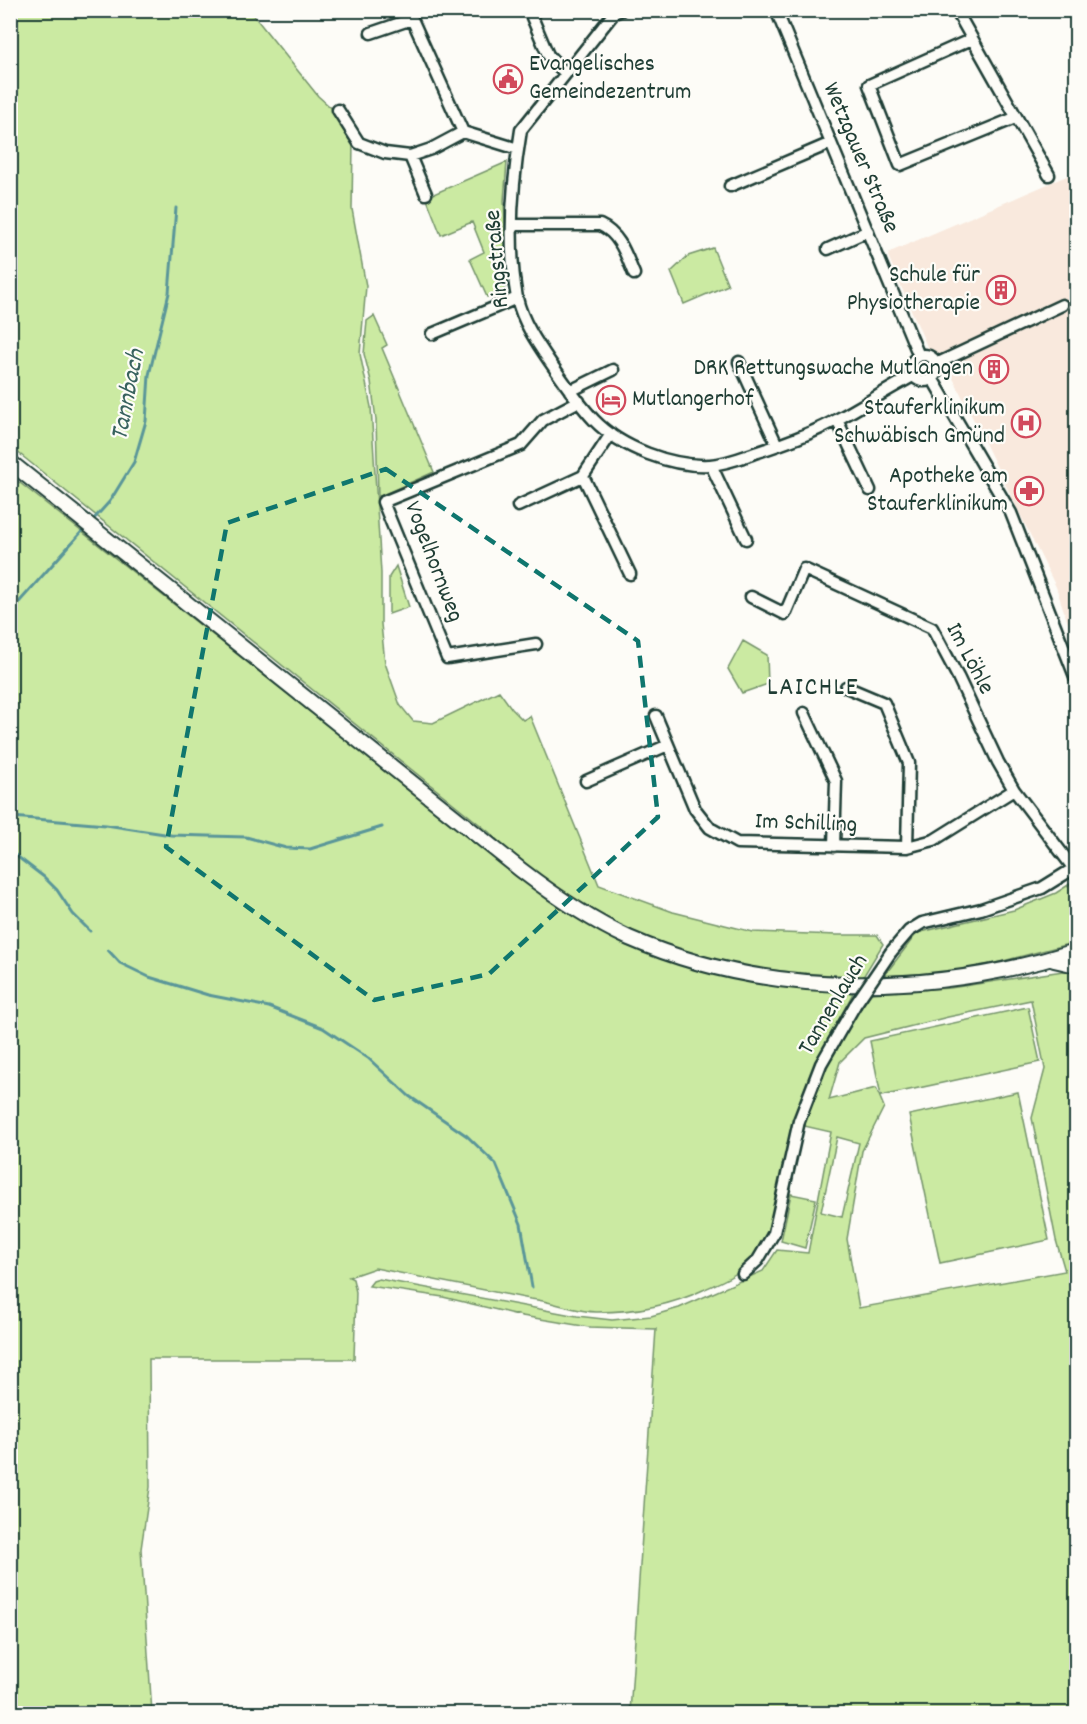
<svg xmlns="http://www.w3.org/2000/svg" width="1087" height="1724" viewBox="0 0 1087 1724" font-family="Dekko,sans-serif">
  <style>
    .built { fill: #f9e9dd }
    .green { fill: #cbeaa2; stroke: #75946b; stroke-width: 1.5; fill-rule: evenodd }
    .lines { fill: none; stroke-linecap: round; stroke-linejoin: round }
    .stream { stroke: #5a9699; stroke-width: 3 }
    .minor-casing { stroke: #1f3d34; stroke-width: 15 }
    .major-casing { stroke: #1f3d34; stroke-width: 18 }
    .minor { stroke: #fdfcf7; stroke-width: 10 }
    .major { stroke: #fdfcf7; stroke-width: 14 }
    .minor-bridge-casing { stroke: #1f3d34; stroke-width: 15; stroke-linecap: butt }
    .minor-bridge { stroke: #fdfcf7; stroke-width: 10 }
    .marked { fill: none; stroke: #0f766e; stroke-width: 4.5; stroke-dasharray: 12 8; stroke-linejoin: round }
    .labels { text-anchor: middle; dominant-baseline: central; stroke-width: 4.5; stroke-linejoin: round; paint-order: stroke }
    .poi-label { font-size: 24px; fill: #1f3d34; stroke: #fdfcf7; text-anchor: end }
    .street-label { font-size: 24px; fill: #1f3d34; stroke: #fdfcf7 }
    .water-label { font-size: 26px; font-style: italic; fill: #38625e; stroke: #fdfcf7 }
    .neighbourhood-label { font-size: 26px; letter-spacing: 1.5px; fill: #1f3d34; stroke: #fdfcf7 }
  </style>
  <rect width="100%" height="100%" fill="#fdfcf7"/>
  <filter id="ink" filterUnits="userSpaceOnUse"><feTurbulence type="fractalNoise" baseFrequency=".0167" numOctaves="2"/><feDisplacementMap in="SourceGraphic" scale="12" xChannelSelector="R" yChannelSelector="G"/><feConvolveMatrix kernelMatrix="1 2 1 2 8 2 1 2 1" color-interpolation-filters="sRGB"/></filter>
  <g filter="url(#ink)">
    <path class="built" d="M 1076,172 L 1076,648 L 1056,587 L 949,370 L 938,353 L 928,349 L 888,256 L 890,252 Z"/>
    <path class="green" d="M 10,11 L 250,11 L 318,96 L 338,114 L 353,142 L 352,209 L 366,286 L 360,354 L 371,407 L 381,573 L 381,624 L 385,663 L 400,705 L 413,721 L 433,723 L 499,691 L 512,709 L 523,720 L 530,716 L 599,885 L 673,912 L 753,932 L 837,935 L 877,935 L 883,944 L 863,977 C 810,974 756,971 704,957 C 625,935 546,892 489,832 L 11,447 Z
      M 507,162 L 504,201 L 508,282 L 503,291 L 487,297 L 470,259 L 484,252 L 472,222 L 441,235 L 428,202 L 429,196 Z
      M 713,248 L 728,285 L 684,304 L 671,272 L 688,256 Z
      M 374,316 L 387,345 L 382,348 L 434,472 L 378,497 L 376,420 L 371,381 L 364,354 L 367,321 Z
      M 10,475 L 493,856 L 595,928 L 630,947 L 699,971 L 787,987 L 853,993 C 834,1029 813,1064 799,1103 C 784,1148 779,1239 743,1269 C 731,1278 716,1284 703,1290 C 670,1306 634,1312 597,1312 C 575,1312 553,1301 530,1299 L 375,1268 L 349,1277 L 353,1279 L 356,1292 L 354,1359 L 149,1359 L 150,1487 L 141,1549 L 152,1713 L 11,1713 Z
      M 396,566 L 409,607 L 389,614 L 389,577 Z
      M 743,641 L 767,655 L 768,684 L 742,693 L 728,669 Z
      M 1076,880 L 1076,942 L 992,964 L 942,973 L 884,976 L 917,933 L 1014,910 L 1056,893 Z
      M 1063,971 L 1076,971 L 1076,989 L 1074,991 L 1076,993 L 1076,1713 L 630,1713 L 656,1329 L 589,1327 L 522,1316 L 443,1297 L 369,1286 L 373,1281 L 379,1279 L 577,1316 L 612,1320 L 651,1316 L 679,1308 L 763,1271 L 777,1250 L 808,1253 L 831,1132 L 800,1125 L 812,1092 L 842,1032 L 871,993 L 950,988 ZM 1031,1000 L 1045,1069 L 1032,1118 L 1056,1240 L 1065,1271 L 859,1308 L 847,1239 L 862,1151 L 884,1107 L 876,1088 L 829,1100 L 840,1062 L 864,1038 L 948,1017 ZM 837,1137 L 859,1143 L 842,1217 L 821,1212 Z
      M 1028,1007 L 1040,1062 L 881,1096 L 870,1041 Z
      M 1018,1092 L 1049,1240 L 940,1263 L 909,1115 Z
      M 791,1194 L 816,1199 L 805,1248 L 781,1241 Z"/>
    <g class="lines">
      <path class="stream" d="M 92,521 L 110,501 L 134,462 L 146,421 L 149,375 L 169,293 L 176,208
        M 10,618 L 20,601 L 85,528
        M 12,817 L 106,825 L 171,835 L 246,837 L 286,848 L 310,849 L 382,827
        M 10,851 L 44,877 L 57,890 L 73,914 L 90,931
        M 108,950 L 120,963 L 149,977 L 208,995 L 269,1007 L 323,1028 L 368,1058 L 409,1096 L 467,1136 L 496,1164 L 521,1224 L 532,1287"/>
      <g class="minor-casing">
        <path id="minor" d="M 529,10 L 548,55 L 565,73
          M 621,10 L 614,13 L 521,130 C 512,184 507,243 517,298 C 522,321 537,343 550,362 C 564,382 577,402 594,420 C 621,448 672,467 710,465 C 727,464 743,457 758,452 C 785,443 814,433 838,419 C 864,405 888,389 913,376
          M 776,10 L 919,356
          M 956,10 L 1049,175
          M 1075,10 L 1076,13
          M 371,33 L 412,19 L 463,132
          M 972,39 L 869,85 L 900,165 L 1015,118
          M 338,110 L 359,143 L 385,153 L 410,156 L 431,149 L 463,132 L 518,149
          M 410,156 L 426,194
          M 730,186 L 831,143
          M 512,225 L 600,225 C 620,234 626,255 634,274
          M 828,249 L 868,231
          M 432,334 L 517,298
          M911 368a13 13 0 1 1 26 0a13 13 0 1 1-26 0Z
          M 739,362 L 777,445
          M 936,364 L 1062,305
          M 932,378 L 1011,513 L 1076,679
          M 570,391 L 613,370
          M 837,420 L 870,490
          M 711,465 L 746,539
          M 583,476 L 630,574
          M 518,506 L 583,476 L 611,434
          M 751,597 L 785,614 L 804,569 L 932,628 L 958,677 L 998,762 L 1014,790 L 1074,869
          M 536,644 L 447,658 L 383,502 L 521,445 L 543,420 L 579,401
          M 846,687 L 884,703 L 909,763 L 907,847
          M 804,713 L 836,781 L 834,846
          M 656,716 L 695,809 L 710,828 L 737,843 L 907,847 L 934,840 L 1014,790
          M 586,781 L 668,745
          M 891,952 L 909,931 L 922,923 L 981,909 L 1042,888 L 1076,867
          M 743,1274 L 758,1260 L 774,1233 L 799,1121 L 821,1064 L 855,1005"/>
      </g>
      <g class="major-casing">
        <path id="major" d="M 10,462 L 521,870 C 555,896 590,920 629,938 C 769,999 933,996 1076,951
          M 1054,960 L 1076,965"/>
      </g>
      <use href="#minor" class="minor"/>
      <use href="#major" class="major"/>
      <g class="minor-bridge-casing">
        <path id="minor-bridge" d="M 855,1005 L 891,952"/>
      </g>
      <use href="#minor-bridge" class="minor-bridge"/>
    </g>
  </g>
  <path class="marked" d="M 386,469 L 638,641 L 658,817 L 489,974 L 374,1000 L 166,847 L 227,523 Z"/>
  <defs>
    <g id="civic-ring" transform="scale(1.5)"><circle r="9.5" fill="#fdfcf7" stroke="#d1495b" stroke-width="1.5"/><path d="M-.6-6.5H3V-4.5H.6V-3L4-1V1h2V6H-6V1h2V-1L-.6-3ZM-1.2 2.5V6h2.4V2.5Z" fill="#d1495b"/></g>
    <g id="building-ring" transform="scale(1.5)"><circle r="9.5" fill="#fdfcf7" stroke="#d1495b" stroke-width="1.5"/><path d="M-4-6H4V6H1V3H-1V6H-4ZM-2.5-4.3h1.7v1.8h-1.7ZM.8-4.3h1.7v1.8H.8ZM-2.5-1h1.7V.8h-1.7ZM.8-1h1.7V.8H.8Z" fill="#d1495b"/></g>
    <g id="hotel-ring" transform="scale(1.5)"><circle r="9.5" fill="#fdfcf7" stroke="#d1495b" stroke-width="1.5"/><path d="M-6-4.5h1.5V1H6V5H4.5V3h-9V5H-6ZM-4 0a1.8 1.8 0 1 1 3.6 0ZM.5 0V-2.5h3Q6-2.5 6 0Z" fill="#d1495b"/></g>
    <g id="hospital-ring" transform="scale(1.5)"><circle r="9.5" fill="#fdfcf7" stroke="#d1495b" stroke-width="1.5"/><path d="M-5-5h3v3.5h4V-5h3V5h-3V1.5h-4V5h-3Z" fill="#d1495b"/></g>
    <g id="pharmacy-ring" transform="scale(1.5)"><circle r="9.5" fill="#fdfcf7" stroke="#d1495b" stroke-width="1.5"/><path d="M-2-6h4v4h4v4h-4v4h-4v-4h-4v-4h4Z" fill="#d1495b"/></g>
  </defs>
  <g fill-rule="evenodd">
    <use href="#civic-ring" x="508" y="79"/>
    <use href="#building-ring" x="1001" y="290"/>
    <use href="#building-ring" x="994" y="369"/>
    <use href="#hotel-ring" x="611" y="400"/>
    <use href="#hospital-ring" x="1026" y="423"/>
    <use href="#pharmacy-ring" x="1029" y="491"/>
  </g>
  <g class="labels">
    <g class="poi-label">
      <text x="529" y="65" text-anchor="start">Evangelisches<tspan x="529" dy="28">Gemeindezentrum</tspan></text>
      <text x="980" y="276">Schule für<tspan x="980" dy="28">Physiotherapie</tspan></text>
      <text x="973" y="369">DRK Rettungswache Mutlangen</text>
      <text x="632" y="400" text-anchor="start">Mutlangerhof</text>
      <text x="1005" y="409">Stauferklinikum<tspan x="1005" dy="28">Schwäbisch Gmünd</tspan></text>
      <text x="1008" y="477">Apotheke am<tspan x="1008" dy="28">Stauferklinikum</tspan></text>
    </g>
    <g class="street-label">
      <text transform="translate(860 158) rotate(67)">Wetzgauer Straße</text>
      <text transform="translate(498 259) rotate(-95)">Ringstraße</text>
      <text transform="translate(433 562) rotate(69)">Vogelhornweg</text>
      <text transform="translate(969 659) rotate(62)">Im Löhle</text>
      <text transform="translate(806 824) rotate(2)">Im Schilling</text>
      <text transform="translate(834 1005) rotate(-59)">Tannenlauch</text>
    </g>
    <g class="water-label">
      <text transform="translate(129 395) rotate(-79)">Tannbach</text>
    </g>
    <g class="neighbourhood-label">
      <text x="813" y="688">LAICHLE</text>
    </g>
  </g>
  <rect width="1087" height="1724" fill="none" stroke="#fdfcf7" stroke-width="36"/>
  <rect x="18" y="18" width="1051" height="1688" fill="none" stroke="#1f3d34" stroke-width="2" filter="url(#ink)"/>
</svg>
